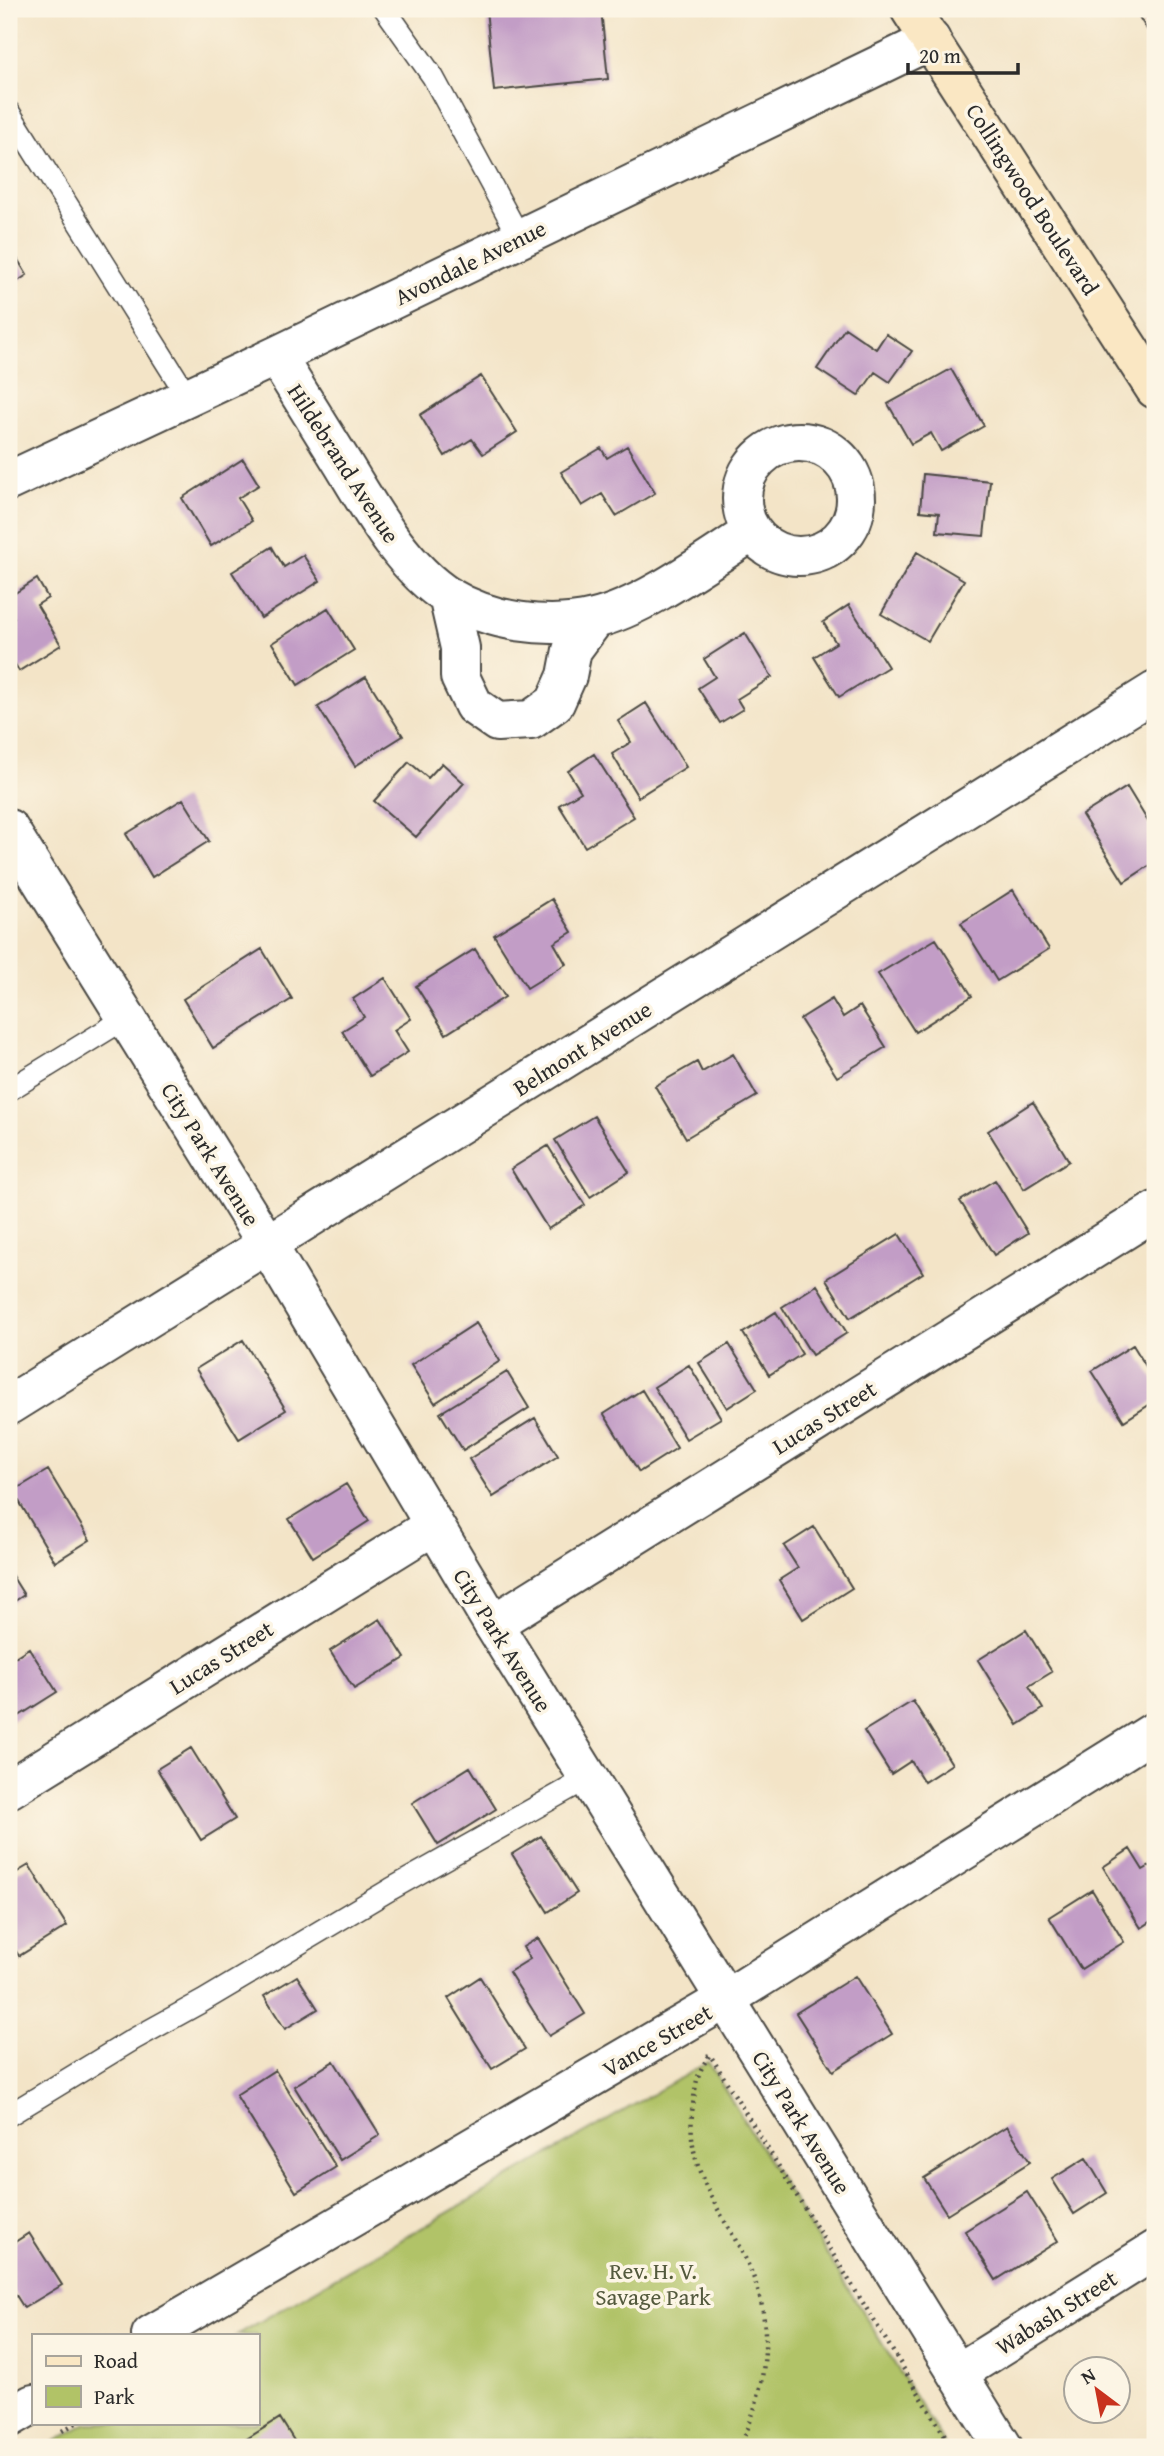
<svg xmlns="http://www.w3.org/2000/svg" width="1164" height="2456" viewBox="0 0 1164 2456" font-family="'Gentium Book Plus',serif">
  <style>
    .green { fill: #b1c367; stroke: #6e7749; stroke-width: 2 }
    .building { fill: #c29dc6 }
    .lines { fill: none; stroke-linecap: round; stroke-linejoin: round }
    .service-casing { stroke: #494742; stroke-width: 24 }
    .minor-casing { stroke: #494742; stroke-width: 42 }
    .tertiary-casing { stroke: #494742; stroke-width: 42 }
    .secondary-casing { stroke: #494742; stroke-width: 42 }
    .path { stroke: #494742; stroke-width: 4.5; stroke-dasharray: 2 5; stroke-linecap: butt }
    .service { stroke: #fff; stroke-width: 21 }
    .minor { stroke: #fff; stroke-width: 38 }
    .tertiary { stroke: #fff; stroke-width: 38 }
    .secondary { stroke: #fae7c3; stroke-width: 38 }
    .labels { text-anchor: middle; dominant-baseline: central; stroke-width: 7; stroke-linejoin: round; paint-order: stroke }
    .street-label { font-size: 23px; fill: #2b2b2b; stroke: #fcf5e5 }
    .park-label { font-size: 23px; fill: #53593d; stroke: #fcf5e5 }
  </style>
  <rect width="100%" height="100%" fill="#fcf5e5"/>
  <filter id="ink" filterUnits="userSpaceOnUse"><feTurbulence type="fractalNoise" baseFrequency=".0143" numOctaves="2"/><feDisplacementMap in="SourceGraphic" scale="14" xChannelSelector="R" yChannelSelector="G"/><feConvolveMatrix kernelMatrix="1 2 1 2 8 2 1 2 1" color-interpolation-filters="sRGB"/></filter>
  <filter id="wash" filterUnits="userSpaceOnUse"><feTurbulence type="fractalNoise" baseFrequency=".00686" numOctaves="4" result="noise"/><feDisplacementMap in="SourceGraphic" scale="28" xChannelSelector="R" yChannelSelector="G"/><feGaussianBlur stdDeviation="1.57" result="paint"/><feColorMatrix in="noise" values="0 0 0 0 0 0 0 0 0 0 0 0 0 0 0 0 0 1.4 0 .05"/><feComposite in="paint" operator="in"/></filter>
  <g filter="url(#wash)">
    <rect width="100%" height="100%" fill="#f3e4c7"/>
    <path class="green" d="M 708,2062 L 946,2447 L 45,2447 L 87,2423 L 257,2423 L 257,2335 L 237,2335 Z"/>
    <g id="blocks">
      <path class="building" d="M 486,9 L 601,9 L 608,79 L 494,91 Z
        M 1134,9 L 1155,9 L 1155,42 Z
        M 9,245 L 27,275 L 9,287 Z
        M 845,328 L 876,349 L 886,334 L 912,351 L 890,382 L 875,372 L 858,396 L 817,369 Z
        M 951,369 L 984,426 L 941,451 L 931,433 L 911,444 L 888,404 Z
        M 481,376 L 517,432 L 483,454 L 472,439 L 445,456 L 420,415 Z
        M 627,446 L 655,493 L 616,516 L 602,494 L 582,506 L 561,472 L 601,448 L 607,458 Z
        M 243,459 L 259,485 L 238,498 L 252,521 L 211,546 L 182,498 Z
        M 923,474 L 990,481 L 984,536 L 937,532 L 939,513 L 920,511 Z
        M 272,547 L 284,567 L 303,555 L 320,581 L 261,618 L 232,572 Z
        M 917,552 L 964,580 L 928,641 L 881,614 Z
        M 37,579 L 48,598 L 37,605 L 61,645 L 19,671 L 9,654 L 9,621 L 14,618 L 9,610 L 9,597 Z
        M 849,605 L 888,667 L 839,697 L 814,657 L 836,643 L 823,622 Z
        M 328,608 L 354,650 L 298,685 L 272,643 Z
        M 745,633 L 772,677 L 737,699 L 743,709 L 720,723 L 698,688 L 715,677 L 704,659 Z
        M 366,677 L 403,736 L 355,766 L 318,707 Z
        M 646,703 L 686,767 L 638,797 L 612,754 L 631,742 L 618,721 Z
        M 594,754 L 634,817 L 585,847 L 559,805 L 581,792 L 568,771 Z
        M 409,762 L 428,778 L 442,763 L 464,783 L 416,837 L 374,801 Z
        M 1127,787 L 1155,833 L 1155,862 L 1124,882 L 1082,815 Z
        M 183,799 L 209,841 L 152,877 L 126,834 Z
        M 1013,890 L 1049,949 L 997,981 L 961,923 Z
        M 552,899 L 572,932 L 554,943 L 566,964 L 527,988 L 494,935 Z
        M 936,939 L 972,996 L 915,1032 L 878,974 Z
        M 262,949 L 292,999 L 213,1048 L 183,999 Z
        M 475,949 L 505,997 L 446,1034 L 416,986 Z
        M 385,978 L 411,1019 L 394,1030 L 408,1052 L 370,1076 L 342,1031 L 364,1017 L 353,999 Z
        M 832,999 L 843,1017 L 860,1006 L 886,1047 L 837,1077 L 800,1019 Z
        M 733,1054 L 757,1096 L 686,1138 L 655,1086 L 697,1062 L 702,1072 Z
        M 1033,1102 L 1069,1161 L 1024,1189 L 988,1131 Z
        M 594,1116 L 629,1172 L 590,1197 L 555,1140 Z
        M 548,1146 L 585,1205 L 548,1229 L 511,1169 Z
        M 995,1180 L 1028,1233 L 994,1255 L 960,1201 Z
        M 899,1234 L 923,1273 L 850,1318 L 826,1279 Z
        M 817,1285 L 847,1333 L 812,1355 L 782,1307 Z
        M 776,1312 L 802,1354 L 769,1375 L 743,1333 Z
        M 476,1323 L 500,1361 L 435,1403 L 411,1365 Z
        M 243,1340 L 286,1410 L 239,1439 L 196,1369 Z
        M 729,1344 L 757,1389 L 727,1408 L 699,1363 Z
        M 1133,1345 L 1155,1381 L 1155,1401 L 1124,1421 L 1092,1371 Z
        M 689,1365 L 721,1418 L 686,1439 L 654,1387 Z
        M 507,1372 L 529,1408 L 463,1450 L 440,1413 Z
        M 642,1390 L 677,1448 L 639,1472 L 604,1414 Z
        M 535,1418 L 558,1456 L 493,1497 L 469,1459 Z
        M 48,1470 L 90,1540 L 55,1562 L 13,1491 Z
        M 346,1484 L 369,1521 L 313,1557 L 289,1519 Z
        M 814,1527 L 852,1588 L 803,1619 L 779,1580 L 798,1568 L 784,1546 Z
        M 9,1571 L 24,1595 L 9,1605 Z
        M 380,1619 L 405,1658 L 354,1689 L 330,1651 Z
        M 1026,1630 L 1052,1672 L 1029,1686 L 1043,1709 L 1018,1725 L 978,1660 Z
        M 29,1648 L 57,1692 L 11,1721 L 9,1661 Z
        M 913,1701 L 952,1764 L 924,1782 L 911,1761 L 891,1774 L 864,1731 Z
        M 191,1748 L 235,1819 L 201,1840 L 157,1769 Z
        M 470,1767 L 496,1809 L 438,1845 L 412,1803 Z
        M 541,1836 L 577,1893 L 548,1912 L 512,1854 Z
        M 1130,1849 L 1143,1870 L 1155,1863 L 1155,1919 L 1141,1928 L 1103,1867 Z
        M 29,1865 L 67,1926 L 19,1956 L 9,1940 L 9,1908 L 13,1905 L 9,1898 L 9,1877 Z
        M 1092,1890 L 1124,1942 L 1081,1969 L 1049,1917 Z
        M 538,1938 L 585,2014 L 549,2036 L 509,1972 L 530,1959 L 523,1947 Z
        M 297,1976 L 318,2009 L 285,2029 L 264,1996 Z
        M 855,1976 L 892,2034 L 833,2071 L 796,2013 Z
        M 480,1977 L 525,2049 L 492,2069 L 448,1998 Z
        M 334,2061 L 380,2135 L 340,2160 L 294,2086 Z
        M 275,2070 L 336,2167 L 296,2192 L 236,2095 Z
        M 1007,2126 L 1030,2162 L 947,2214 L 924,2178 Z
        M 1086,2158 L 1107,2193 L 1074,2214 L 1052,2179 Z
        M 1027,2192 L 1058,2241 L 996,2280 L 965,2231 Z
        M 29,2233 L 62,2285 L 24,2308 L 9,2284 L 9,2246 Z
        M 280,2418 L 298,2447 L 238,2447 L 237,2445 Z
        M 1155,2436 L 1155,2447 L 1138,2447 Z"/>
    </g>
  </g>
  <g filter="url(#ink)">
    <use href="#blocks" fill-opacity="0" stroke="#494742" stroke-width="2"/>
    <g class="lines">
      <g class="service-casing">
        <path id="service" d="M 385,9 L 433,77 L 520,238
          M 9,112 L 188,397
          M 9,1090 L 126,1018
          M 9,2115 L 134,2039 L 203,2001 L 391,1889 L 588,1778"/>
      </g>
      <g class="minor-casing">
        <path id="minor" d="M 276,356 C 298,392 321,428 343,464 C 371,510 403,568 449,597 C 490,622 548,630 594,619 C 643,608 708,560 752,532
          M742 499a57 57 0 1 1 114 0a57 57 0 1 1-114 0Z
          M 9,481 L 276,356 L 931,40
          M 448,596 L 460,648 L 460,677 L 474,706 L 497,722 L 531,720 L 555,703 L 567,676 L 572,650 L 595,619
          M 9,1405 L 1155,691
          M 493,1624 L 1155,1211
          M 9,1789 L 433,1526
          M 151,2335 L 726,1999 L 1155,1731
          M 958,2373 L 1155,2250
          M 9,2418 L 33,2404"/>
      </g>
      <g class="tertiary-casing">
        <path id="tertiary" d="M 9,829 L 267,1244 L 493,1624 L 1003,2447"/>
      </g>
      <g class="secondary-casing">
        <path id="secondary" d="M 910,9 L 1155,389"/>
      </g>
      <path class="path" d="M 707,2056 L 710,2055 L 952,2447
        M 709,2056 C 696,2075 696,2083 693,2105 C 681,2187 744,2227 761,2302 C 772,2352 760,2402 740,2447
        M 62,2431 L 76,2423"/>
      <use href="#service" class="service"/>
      <use href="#minor" class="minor"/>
      <use href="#tertiary" class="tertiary"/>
      <use href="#secondary" class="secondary"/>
    </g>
  </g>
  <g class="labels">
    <g class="street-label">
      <text transform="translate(1033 199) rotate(57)">Collingwood Boulevard</text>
      <text transform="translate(470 262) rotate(-26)">Avondale Avenue</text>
      <text transform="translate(344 463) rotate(57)">Hildebrand Avenue</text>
      <text transform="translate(582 1048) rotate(-32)">Belmont Avenue</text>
      <text transform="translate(211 1154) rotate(58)">City Park Avenue</text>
      <text transform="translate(824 1417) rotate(-32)">Lucas Street</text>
      <text transform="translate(503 1640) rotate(58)">City Park Avenue</text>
      <text transform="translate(221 1657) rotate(-32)">Lucas Street</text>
      <text transform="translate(657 2040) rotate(-30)">Vance Street</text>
      <text transform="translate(802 2122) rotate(58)">City Park Avenue</text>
      <text transform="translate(1056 2312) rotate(-32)">Wabash Street</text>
    </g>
    <g class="park-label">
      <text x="653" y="2270">Rev. H. V.<tspan x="653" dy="26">Savage Park</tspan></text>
    </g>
  </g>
  <rect width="1164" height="2456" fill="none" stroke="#fcf5e5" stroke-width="35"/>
  <rect x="32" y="2334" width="228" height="91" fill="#fcf5e5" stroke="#a8a49b" stroke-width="2"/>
  <rect x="46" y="2356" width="35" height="10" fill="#fae7c3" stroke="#a8a49b" stroke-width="2"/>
  <text x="94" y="2368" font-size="21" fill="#2b2b2b">Road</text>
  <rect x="46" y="2386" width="35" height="21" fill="#b1c367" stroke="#a8a49b" stroke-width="2"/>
  <text x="94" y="2404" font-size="21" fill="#2b2b2b">Park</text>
  <g transform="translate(1097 2390) rotate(328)"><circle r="33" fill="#fcf5e5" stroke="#a8a49b" stroke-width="2"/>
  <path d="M0-5L12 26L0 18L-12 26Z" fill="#c8321e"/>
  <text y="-10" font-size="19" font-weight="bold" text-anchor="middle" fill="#2b2b2b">N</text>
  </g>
  <path d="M908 63v10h110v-10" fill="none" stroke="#2b2b2b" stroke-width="3.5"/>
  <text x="919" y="63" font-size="21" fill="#2b2b2b" stroke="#fcf5e5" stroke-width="5" paint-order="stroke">20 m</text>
</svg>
